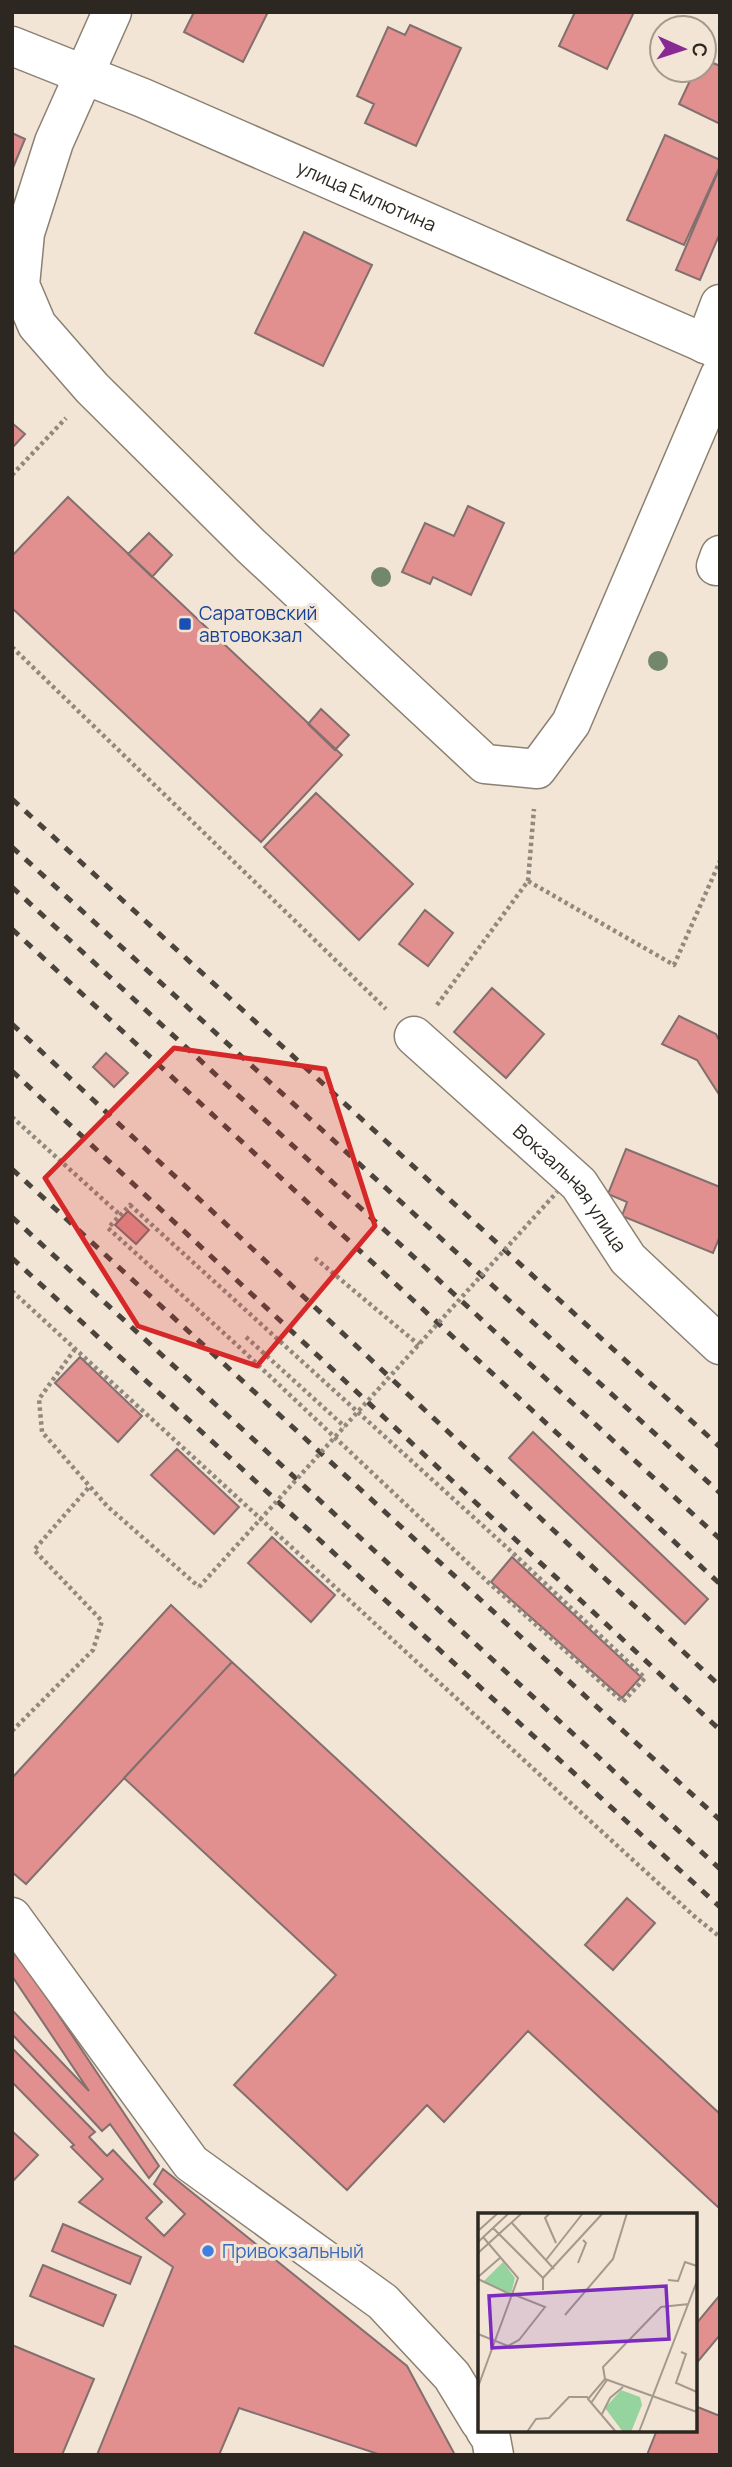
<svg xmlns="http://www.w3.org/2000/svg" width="732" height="2467" viewBox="0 0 732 2467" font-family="Manrope,sans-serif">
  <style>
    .building { fill: #e18f8f; stroke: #836f6e; stroke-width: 2 }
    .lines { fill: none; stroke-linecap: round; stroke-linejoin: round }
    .minor-casing { stroke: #8b8071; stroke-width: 41 }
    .path { stroke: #92897e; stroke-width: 4.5; stroke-dasharray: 3.5 3.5; stroke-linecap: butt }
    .minor { stroke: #fff; stroke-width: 38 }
    .rail { stroke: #4b443d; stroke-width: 5; stroke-dasharray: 9 9; stroke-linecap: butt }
    .path-bridge { stroke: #92897e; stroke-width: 4.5; stroke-dasharray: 3.5 3.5; stroke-linecap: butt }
    .tree { fill: #72876d }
    .marked { fill: #d62828; fill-opacity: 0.2; stroke: #d62828; stroke-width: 5; stroke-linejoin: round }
    .transit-dot { fill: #1a4fb4; stroke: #f2e5d5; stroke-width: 2.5 }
    .shop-dot { fill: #3f7fe0; stroke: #f2e5d5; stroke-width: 2.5 }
    .labels { text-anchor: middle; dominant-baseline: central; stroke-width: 6; stroke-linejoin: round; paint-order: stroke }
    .street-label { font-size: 19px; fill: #2c2721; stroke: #f2e5d5 }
    .transit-label { font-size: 19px; fill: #164399; stroke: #f2e5d5; text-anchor: start }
    .shop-label { font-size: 19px; fill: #366cbe; stroke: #f2e5d5; text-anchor: start }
    .inset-road { fill: none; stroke: #a3998d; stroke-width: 2 }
    .view { fill: #7b2cbf; fill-opacity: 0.15; stroke: #7b2cbf; stroke-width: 3.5 }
    .inset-edge { fill: none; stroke: #2c2721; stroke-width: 3.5 }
  </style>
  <rect width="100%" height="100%" fill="#f2e5d5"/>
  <path class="building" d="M 194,12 L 268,12 L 243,62 L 184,32 Z
    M 575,12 L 634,12 L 607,69 L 559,46 Z
    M 410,25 L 461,48 L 416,146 L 365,123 L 374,104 L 357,96 L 388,27 L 405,35 Z
    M 704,59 L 720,66 L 720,124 L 679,104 L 695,70 L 704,70 Z
    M 12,133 L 25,139 L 12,170 Z
    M 665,135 L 720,160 L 720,166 L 684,245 L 627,220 Z
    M 720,167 L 720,233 L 700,280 L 676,270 Z
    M 304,232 L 372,265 L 323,366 L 255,333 Z
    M 12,423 L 25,434 L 12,448 Z
    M 68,497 L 342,755 L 261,842 L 12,608 L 12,556 Z
    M 468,506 L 504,523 L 471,595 L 433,577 L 430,584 L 402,572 L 425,523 L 454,536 Z
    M 149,533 L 172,555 L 152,577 L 128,554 Z
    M 321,709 L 349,735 L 335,750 L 308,724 Z
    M 316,793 L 413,884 L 359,940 L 264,847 Z
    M 425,910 L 453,933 L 428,966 L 399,944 Z
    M 492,988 L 544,1034 L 506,1078 L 454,1032 Z
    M 679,1016 L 716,1034 L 720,1042 L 720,1096 L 697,1060 L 662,1044 Z
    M 106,1053 L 128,1073 L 114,1087 L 93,1067 Z
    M 626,1149 L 720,1187 L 720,1236 L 713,1253 L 622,1216 L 627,1202 L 608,1194 Z
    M 128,1211 L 149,1230 L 136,1244 L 115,1225 Z
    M 80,1357 L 142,1416 L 118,1442 L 55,1383 Z
    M 533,1432 L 708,1599 L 685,1624 L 509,1458 Z
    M 177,1449 L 239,1507 L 214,1534 L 151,1475 Z
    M 272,1537 L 335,1595 L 311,1622 L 248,1563 Z
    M 512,1557 L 641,1677 L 622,1698 L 491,1582 Z
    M 171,1605 L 232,1662 L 26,1884 L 12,1872 L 12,1778 Z
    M 232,1662 L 720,2114 L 720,2209 L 528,2031 L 444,2122 L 427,2105 L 347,2190 L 234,2085 L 336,1975 L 124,1778 Z
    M 627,1898 L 655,1923 L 613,1970 L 585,1945 Z
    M 14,1948 L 159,2166 L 149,2178 L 110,2124 L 102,2131 L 12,2034 L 12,2010 L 89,2091 L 12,1976 Z
    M 12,2048 L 95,2132 L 89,2137 L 107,2156 L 113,2150 L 162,2202 L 146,2218 L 164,2236 L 185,2214 L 154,2184 L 163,2169 L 407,2366 L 455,2455 L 381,2455 L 239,2408 L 219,2455 L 97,2455 L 173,2267 L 79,2202 L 103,2179 L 71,2147 L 74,2145 L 12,2082 Z
    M 12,2131 L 38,2155 L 12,2182 Z
    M 63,2224 L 141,2257 L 130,2284 L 52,2251 Z
    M 43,2265 L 116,2295 L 103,2326 L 30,2296 Z
    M 720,2295 L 720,2335 L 695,2365 L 695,2325 Z
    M 12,2345 L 94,2379 L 62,2455 L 12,2455 Z
    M 695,2406 L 720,2416 L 720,2455 L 647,2455 L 657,2430 L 695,2430 Z"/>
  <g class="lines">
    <g class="minor-casing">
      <g id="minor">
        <path d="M 112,12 L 54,142 L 25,233 L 20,285 L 37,325 L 92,388 L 251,546 L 485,764 L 537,769 L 571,723 L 720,375"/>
        <path id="s1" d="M 12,46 L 143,98 L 720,350"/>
        <path d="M 705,344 L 720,304"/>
        <path d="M 716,566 L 720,555"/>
        <path id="s2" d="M 414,1036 L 579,1184 L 628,1259 L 720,1345"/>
        <path d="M 12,1917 L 191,2163 L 383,2302 L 452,2376 L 480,2422"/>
        <path d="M 485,2430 L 491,2439 L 494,2455"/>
      </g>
    </g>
    <path class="path" d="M 12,475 L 66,418
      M 12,647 L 386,1009
      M 528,881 L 534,809
      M 437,1005 L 528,881 L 674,965 L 720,861
      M 12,1117 L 119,1214
      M 130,1205 L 514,1554 L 645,1678 L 623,1702 L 489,1583 L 238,1346 L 108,1228 Z
      M 315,1258 L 419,1345
      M 12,1291 L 694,1916 L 720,1937
      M 246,1337 L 345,1427
      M 75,1349 L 39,1399 L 42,1432 L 107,1506 L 199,1587
      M 12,1731 L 93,1650 L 102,1621 L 34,1550 L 90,1486"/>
    <use href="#minor" class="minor"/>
    <path class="rail" d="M 12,799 L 720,1447
      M 12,847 L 720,1493
      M 12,887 L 720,1539
      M 12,929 L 720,1584
      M 12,1024 L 720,1686
      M 12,1071 L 720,1730
      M 12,1169 L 720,1820
      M 12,1217 L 720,1869
      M 12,1258 L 720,1907"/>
    <path class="path-bridge" d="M 199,1587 L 557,1192"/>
  </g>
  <g class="tree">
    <circle cx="381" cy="577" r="10"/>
    <circle cx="658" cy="661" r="10"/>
  </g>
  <path class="marked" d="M 174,1048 L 325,1069 L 375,1226 L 257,1366 L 138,1326 L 45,1178 Z"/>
  <rect class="transit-dot" x="178" y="617" width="14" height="14" rx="3.5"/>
  <circle class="shop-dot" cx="208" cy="2251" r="7"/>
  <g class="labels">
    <g class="street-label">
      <text stroke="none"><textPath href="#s1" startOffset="385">улица Емлютина</textPath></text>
      <text stroke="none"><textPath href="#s2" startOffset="219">Вокзальная улица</textPath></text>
    </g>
    <g class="transit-label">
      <text x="199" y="613">Саратовский<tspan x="199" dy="22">автовокзал</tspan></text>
    </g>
    <g class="shop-label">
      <text x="222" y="2251">Привокзальный</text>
    </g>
  </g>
  <g transform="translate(478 2213)">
    <rect width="219" height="219" fill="#f2e5d5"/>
    <path d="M 25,49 L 37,65 L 33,81 L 5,69 ZM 143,177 L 162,184 L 164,192 L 153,219 L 145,219 L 127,195 Z" fill="#96d49f"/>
    <path class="inset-road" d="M 72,0 L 67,5 L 78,30M 33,9 L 76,56M 15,15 L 65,65 L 65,77M 0,18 L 20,0M 0,29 L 31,0M 0,40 L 44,0M 68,47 L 105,0M 100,50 L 108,30 L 105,27M 0,64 L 23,44M 65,65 L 125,0M 0,66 L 36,83M 190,67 L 200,68 L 207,49 L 219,53M 87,102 L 135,46 L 149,0M 0,121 L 30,133 L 41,127 L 67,94 L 37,82M 203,139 L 208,141 L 198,170 L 219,179M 127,166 L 125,154 L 183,94 L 211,91M 0,174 L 40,65 L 5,24M 113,190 L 129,167M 124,201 L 132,185 L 145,174M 49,219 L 58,206 L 71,205 L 91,184 L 110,184M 138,219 L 110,186 L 127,166 L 219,199M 161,219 L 219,68"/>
    <path class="view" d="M 188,73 L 191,126 L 14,135 L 11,83 Z"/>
    <rect width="219" height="219" class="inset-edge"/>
  </g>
  <rect width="732" height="2467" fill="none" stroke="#2c2721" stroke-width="28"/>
  <g transform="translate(683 49) rotate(93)"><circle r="33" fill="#f2e5d5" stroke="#a3998d" stroke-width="2"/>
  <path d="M0-5L12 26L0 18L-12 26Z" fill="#892a94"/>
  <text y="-10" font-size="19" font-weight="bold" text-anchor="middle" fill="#2c2721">С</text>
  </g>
</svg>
